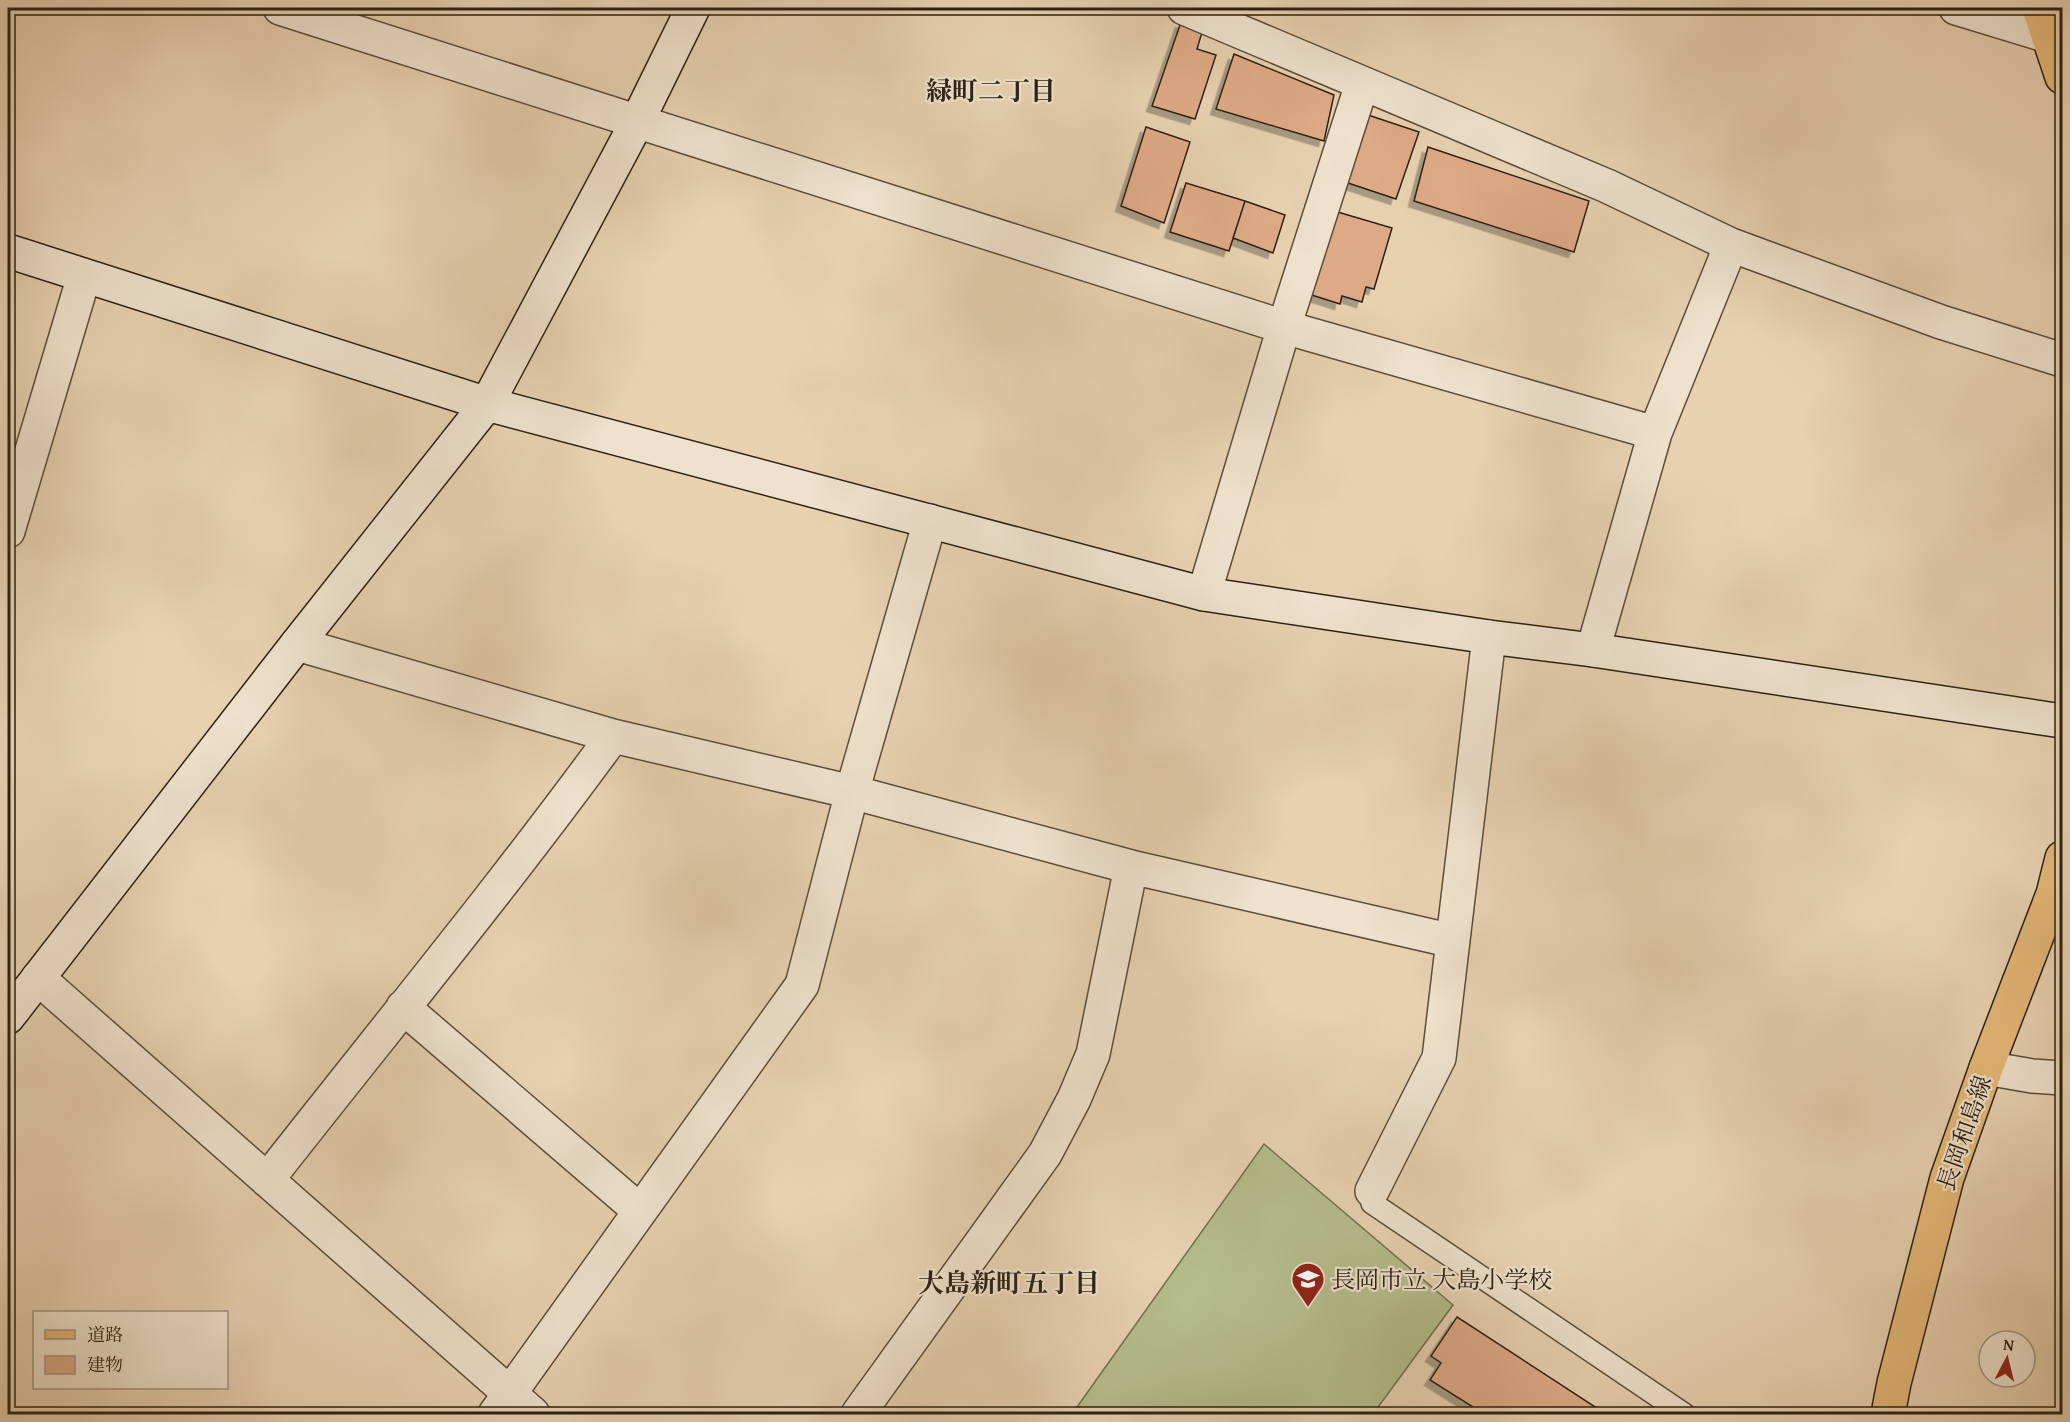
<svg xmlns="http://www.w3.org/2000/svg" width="2070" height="1422" viewBox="0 0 2070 1422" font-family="'Gentium Book Plus','Noto Serif JP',serif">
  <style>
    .garden { fill: #b4bc8c; stroke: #706e4f; stroke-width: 1.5 }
    .building { fill: #deaa86; stroke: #2d2112; stroke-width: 1.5; filter: url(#shadow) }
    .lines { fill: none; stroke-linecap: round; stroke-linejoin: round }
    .lane-casing { stroke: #5c4d3a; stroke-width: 24 }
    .street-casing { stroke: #5c4d3a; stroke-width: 36 }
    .secondary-casing { stroke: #2d2112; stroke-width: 36 }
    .primary-casing { stroke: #2d2112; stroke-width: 36 }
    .lane { stroke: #efe1cc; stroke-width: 21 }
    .street { stroke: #efe1cc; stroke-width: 33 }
    .secondary { stroke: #efe1cc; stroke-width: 33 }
    .primary { stroke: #e4b878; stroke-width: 33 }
    .labels { text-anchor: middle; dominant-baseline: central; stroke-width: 4.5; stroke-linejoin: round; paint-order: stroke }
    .street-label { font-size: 24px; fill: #2d2112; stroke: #efe1cc }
    .poi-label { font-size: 24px; fill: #2d2112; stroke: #efe1cc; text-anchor: start }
    .neighbourhood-label { font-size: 26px; font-weight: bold; fill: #2d2112; stroke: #efe1cc }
  </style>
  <defs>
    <filter id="shadow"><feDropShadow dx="-5.5" dy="5.5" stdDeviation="0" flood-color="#0004"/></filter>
  </defs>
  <rect width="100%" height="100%" fill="#e7d1b1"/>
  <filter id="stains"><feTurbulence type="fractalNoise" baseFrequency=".00333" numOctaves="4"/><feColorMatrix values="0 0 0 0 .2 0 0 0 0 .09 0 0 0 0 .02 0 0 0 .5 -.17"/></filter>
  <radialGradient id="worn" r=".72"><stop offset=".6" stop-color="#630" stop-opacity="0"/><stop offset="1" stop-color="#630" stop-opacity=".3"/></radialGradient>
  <path class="garden" d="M 1264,1144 L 1453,1305 L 1373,1414 L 1072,1414 Z"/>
  <path class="building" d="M 1181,22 L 1203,29 L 1197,49 L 1216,55 L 1195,119 L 1152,106 Z
    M 1234,54 L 1334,95 L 1324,141 L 1216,109 Z
    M 1368,115 L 1419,132 L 1396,199 L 1345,182 Z
    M 1146,127 L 1190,142 L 1164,223 L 1121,206 Z
    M 1428,147 L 1589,201 L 1574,252 L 1414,201 Z
    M 1186,183 L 1245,201 L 1229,251 L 1170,232 Z
    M 1245,201 L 1285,215 L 1273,253 L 1233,238 Z
    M 1324,208 L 1392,228 L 1374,289 L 1366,287 L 1362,302 L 1342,296 L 1340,304 L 1299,291 Z
    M 1457,1317 L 1606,1414 L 1484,1414 L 1430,1380 L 1441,1363 L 1431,1356 Z"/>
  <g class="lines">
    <g class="lane-casing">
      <path id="lane" d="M 1372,1191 L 1372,1203 L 1684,1414"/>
    </g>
    <g class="street-casing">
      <path id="street" d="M 280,8 L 1284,327 L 1655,433
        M 1184,8 L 1607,186 L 1731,245 L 1941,322 L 2062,360
        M 1956,8 L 2048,36
        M 8,531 L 84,276
        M 1204,594 L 1284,327 L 1362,84
        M 297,644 L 613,736 L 852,792 L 1131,867 L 1453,941
        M 1593,650 L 1655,433 L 1731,245
        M 38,978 L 533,1414
        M 403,1007 L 640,1211
        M 1986,1068 L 2032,1076 L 2062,1078
        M 267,1180 C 383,1032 502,888 613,736
        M 1372,1191 L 1439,1058 L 1489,637
        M 495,1414 L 802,985 L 852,792 L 930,521
        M 858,1414 L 1045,1154 L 1074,1099 L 1093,1054 L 1131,867"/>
    </g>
    <g class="secondary-casing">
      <path id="secondary" d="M 8,251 L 487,404 L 1204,594 L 1489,637 L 1593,650 L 2062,721
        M 8,1017 L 297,644 L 487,404 L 637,122 L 693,8"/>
    </g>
    <g class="primary-casing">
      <path id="primary" d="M 2039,8 L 2062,77
        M 1888,1414 L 1894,1383 L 1947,1178 L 1986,1068 L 2053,894 L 2062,858"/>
    </g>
    <use href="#lane" class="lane"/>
    <use href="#street" class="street"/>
    <use href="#secondary" class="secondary"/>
    <use href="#primary" class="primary"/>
  </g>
  <defs>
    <g id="school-pin" transform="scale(1.725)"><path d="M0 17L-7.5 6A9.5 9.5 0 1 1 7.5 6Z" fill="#8f2418" stroke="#efe1cc"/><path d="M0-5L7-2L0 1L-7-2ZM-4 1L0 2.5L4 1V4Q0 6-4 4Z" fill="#fff"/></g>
  </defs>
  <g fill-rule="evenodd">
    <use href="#school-pin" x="1308" y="1279"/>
  </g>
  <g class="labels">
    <g class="street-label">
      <text transform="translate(1964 1133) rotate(-71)">長岡和島線</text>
    </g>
    <g class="poi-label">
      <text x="1331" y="1279">長岡市立 大島小学校</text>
    </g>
    <g class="neighbourhood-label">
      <text x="991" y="90">緑町二丁目</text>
      <text x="1009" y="1282">大島新町五丁目</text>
    </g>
  </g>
  <rect width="2070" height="1422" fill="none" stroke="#e7d1b1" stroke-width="30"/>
  <rect x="9" y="9" width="2052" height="1404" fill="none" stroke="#2d2112" stroke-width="3"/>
  <rect x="15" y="15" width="2040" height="1392" fill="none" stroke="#2d2112" stroke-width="1.5"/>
  <rect x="33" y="1311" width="195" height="78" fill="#efe1cc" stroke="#a19482" stroke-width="1.5"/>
  <rect x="45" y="1330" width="30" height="9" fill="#e4b878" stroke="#a19482" stroke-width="1.5"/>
  <text x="87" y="1341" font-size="18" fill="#2d2112">道路</text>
  <rect x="45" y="1356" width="30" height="18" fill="#deaa86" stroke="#a19482" stroke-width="1.5"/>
  <text x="87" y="1371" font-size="18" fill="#2d2112">建物</text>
  <g transform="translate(2007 1359) rotate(7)"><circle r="28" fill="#efe1cc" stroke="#a19482" stroke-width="1.5"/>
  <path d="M0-4.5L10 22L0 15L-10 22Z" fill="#8f2418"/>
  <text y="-9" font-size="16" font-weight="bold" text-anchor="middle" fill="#2d2112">N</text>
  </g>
  <rect width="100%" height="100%" filter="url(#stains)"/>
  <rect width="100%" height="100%" fill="url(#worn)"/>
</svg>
